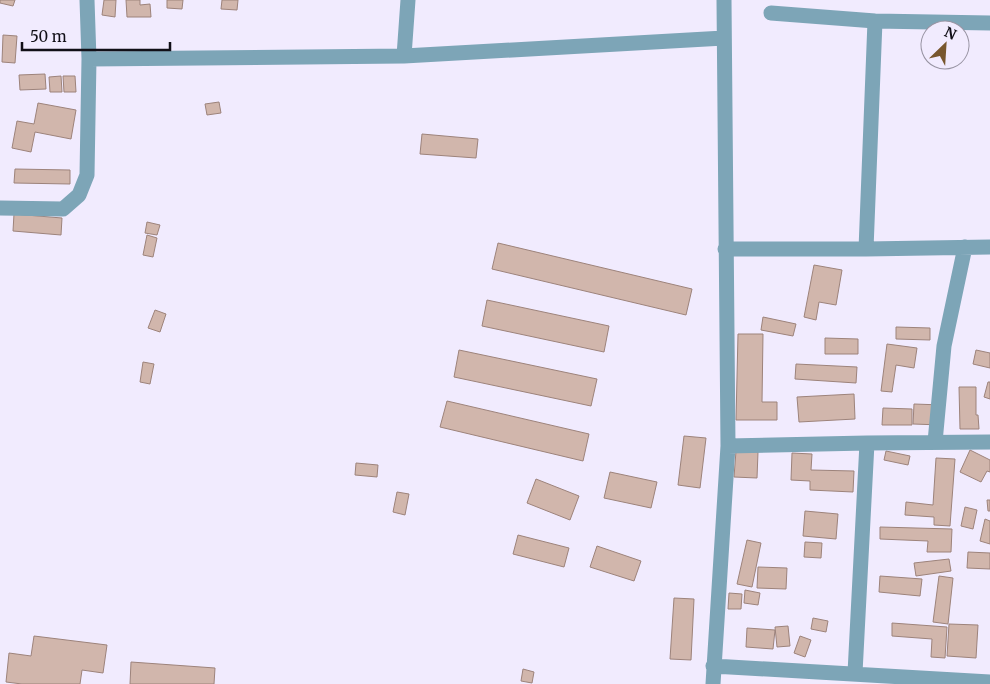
<svg xmlns="http://www.w3.org/2000/svg" width="990" height="684" viewBox="0 0 990 684" font-family="Merriweather,serif">
  <style>
    .building { fill: #d1b6ac; stroke: #9d837b }
    .lines { fill: none; stroke-linecap: round; stroke-linejoin: round }
    .minor { stroke: #7da5b7; stroke-width: 15 }
  </style>
  <rect width="100%" height="100%" fill="#f1ebfe"/>
  <path class="building" d="M 0,0 L 15,0 L 13,6 L 0,3 Z
    M 104,0 L 116,0 L 115,17 L 102,15 Z
    M 126,0 L 140,0 L 140,5 L 150,4 L 151,17 L 127,17 Z
    M 167,0 L 183,0 L 182,9 L 167,8 Z
    M 222,0 L 238,0 L 237,10 L 221,9 Z
    M 3,35 L 17,36 L 15,63 L 2,62 Z
    M 45,74 L 46,89 L 20,90 L 19,75 Z
    M 61,76 L 62,92 L 50,92 L 49,77 Z
    M 63,76 L 75,76 L 76,92 L 64,92 Z
    M 219,102 L 221,113 L 207,115 L 205,104 Z
    M 38,103 L 76,110 L 71,139 L 35,132 L 31,152 L 12,148 L 17,121 L 34,124 Z
    M 422,134 L 478,139 L 476,158 L 420,154 Z
    M 15,169 L 70,170 L 70,184 L 14,183 Z
    M 14,214 L 62,218 L 61,235 L 13,231 Z
    M 147,222 L 160,225 L 157,235 L 145,233 Z
    M 147,235 L 157,238 L 153,257 L 143,255 Z
    M 498,243 L 692,289 L 686,315 L 492,269 Z
    M 814,265 L 842,270 L 836,305 L 819,302 L 816,320 L 804,317 Z
    M 487,300 L 609,326 L 604,352 L 482,326 Z
    M 155,310 L 166,314 L 160,332 L 148,328 Z
    M 763,317 L 796,324 L 793,336 L 761,330 Z
    M 896,327 L 930,328 L 930,340 L 896,339 Z
    M 738,334 L 763,334 L 762,402 L 777,402 L 777,420 L 736,420 Z
    M 825,338 L 858,339 L 858,354 L 825,354 Z
    M 887,344 L 917,348 L 914,368 L 896,365 L 892,392 L 881,391 Z
    M 459,350 L 597,379 L 591,406 L 454,377 Z
    M 976,350 L 990,353 L 990,368 L 973,364 Z
    M 143,362 L 154,364 L 150,384 L 140,382 Z
    M 796,364 L 857,367 L 856,383 L 795,379 Z
    M 988,382 L 990,382 L 990,399 L 984,397 Z
    M 959,387 L 976,387 L 976,415 L 978,415 L 979,429 L 960,429 Z
    M 854,394 L 855,419 L 799,422 L 797,397 Z
    M 447,401 L 589,434 L 583,461 L 440,427 Z
    M 914,404 L 942,405 L 941,425 L 913,424 Z
    M 883,408 L 912,409 L 912,425 L 882,425 Z
    M 684,436 L 706,438 L 700,488 L 678,485 Z
    M 970,450 L 990,460 L 990,472 L 987,471 L 981,482 L 960,472 Z
    M 736,451 L 758,452 L 757,478 L 734,477 Z
    M 886,451 L 910,456 L 908,465 L 884,460 Z
    M 792,453 L 812,454 L 811,470 L 854,471 L 853,492 L 810,490 L 810,481 L 791,480 Z
    M 936,458 L 955,459 L 950,526 L 934,525 L 934,517 L 905,515 L 906,502 L 933,505 Z
    M 356,463 L 378,465 L 377,477 L 355,475 Z
    M 610,472 L 657,482 L 651,508 L 604,498 Z
    M 536,479 L 579,496 L 570,520 L 527,503 Z
    M 397,492 L 409,494 L 405,515 L 393,512 Z
    M 987,500 L 990,500 L 990,511 L 988,511 Z
    M 965,507 L 977,510 L 973,529 L 961,526 Z
    M 805,511 L 838,514 L 836,539 L 803,536 Z
    M 985,519 L 990,521 L 990,544 L 980,541 Z
    M 880,527 L 952,529 L 951,552 L 927,552 L 928,541 L 880,539 Z
    M 518,535 L 569,548 L 564,567 L 513,554 Z
    M 747,540 L 761,543 L 752,587 L 737,584 Z
    M 805,542 L 822,543 L 821,558 L 804,557 Z
    M 597,546 L 641,561 L 634,581 L 590,567 Z
    M 968,552 L 990,553 L 990,569 L 967,568 Z
    M 949,559 L 951,571 L 916,576 L 914,563 Z
    M 758,567 L 787,568 L 786,589 L 757,588 Z
    M 880,576 L 922,579 L 920,596 L 879,592 Z
    M 939,576 L 953,578 L 948,624 L 933,622 Z
    M 745,590 L 760,593 L 758,605 L 744,603 Z
    M 729,593 L 742,594 L 741,609 L 728,609 Z
    M 674,598 L 694,599 L 691,660 L 670,659 Z
    M 813,618 L 828,621 L 826,632 L 811,629 Z
    M 892,623 L 947,627 L 945,658 L 931,657 L 932,639 L 892,636 Z
    M 949,624 L 978,625 L 976,658 L 947,656 Z
    M 788,626 L 790,646 L 777,647 L 775,627 Z
    M 747,628 L 775,630 L 773,649 L 746,647 Z
    M 34,636 L 107,645 L 103,673 L 82,670 L 80,684 L 22,684 L 6,682 L 9,653 L 31,656 Z
    M 800,636 L 811,640 L 805,657 L 794,653 Z
    M 131,662 L 215,668 L 214,684 L 130,684 Z
    M 523,669 L 534,672 L 532,683 L 521,681 Z"/>
  <g class="lines">
    <path class="minor" d="M 771,13 L 875,21 L 990,23
      M 404,56 L 408,0
      M 89,59 L 404,56 L 724,38
      M 0,208 L 63,209 L 79,195 L 87,175 L 89,59 L 87,0
      M 725,249 L 866,249 L 990,247
      M 866,249 L 875,21
      M 935,442 L 944,346 L 965,247
      M 728,446 L 867,443 L 990,442
      M 713,666 L 990,682
      M 855,673 L 867,443
      M 713,684 L 728,446 L 724,0"/>
  </g>
  <g transform="translate(945 45) rotate(25)"><circle r="24" fill="#f1ebfe" stroke="#9793a2"/>
  <path d="M0-4L9 19L0 12L-9 19Z" fill="#78572e"/>
  <text y="-8" font-size="14" font-weight="bold" text-anchor="middle" fill="#110f17">N</text>
  </g>
  <path d="M22 42v8h148v-8" fill="none" stroke="#110f17" stroke-width="2.5"/>
  <text x="30" y="42" font-size="15" fill="#110f17" stroke="#f1ebfe" stroke-width="4" paint-order="stroke">50 m</text>
</svg>
